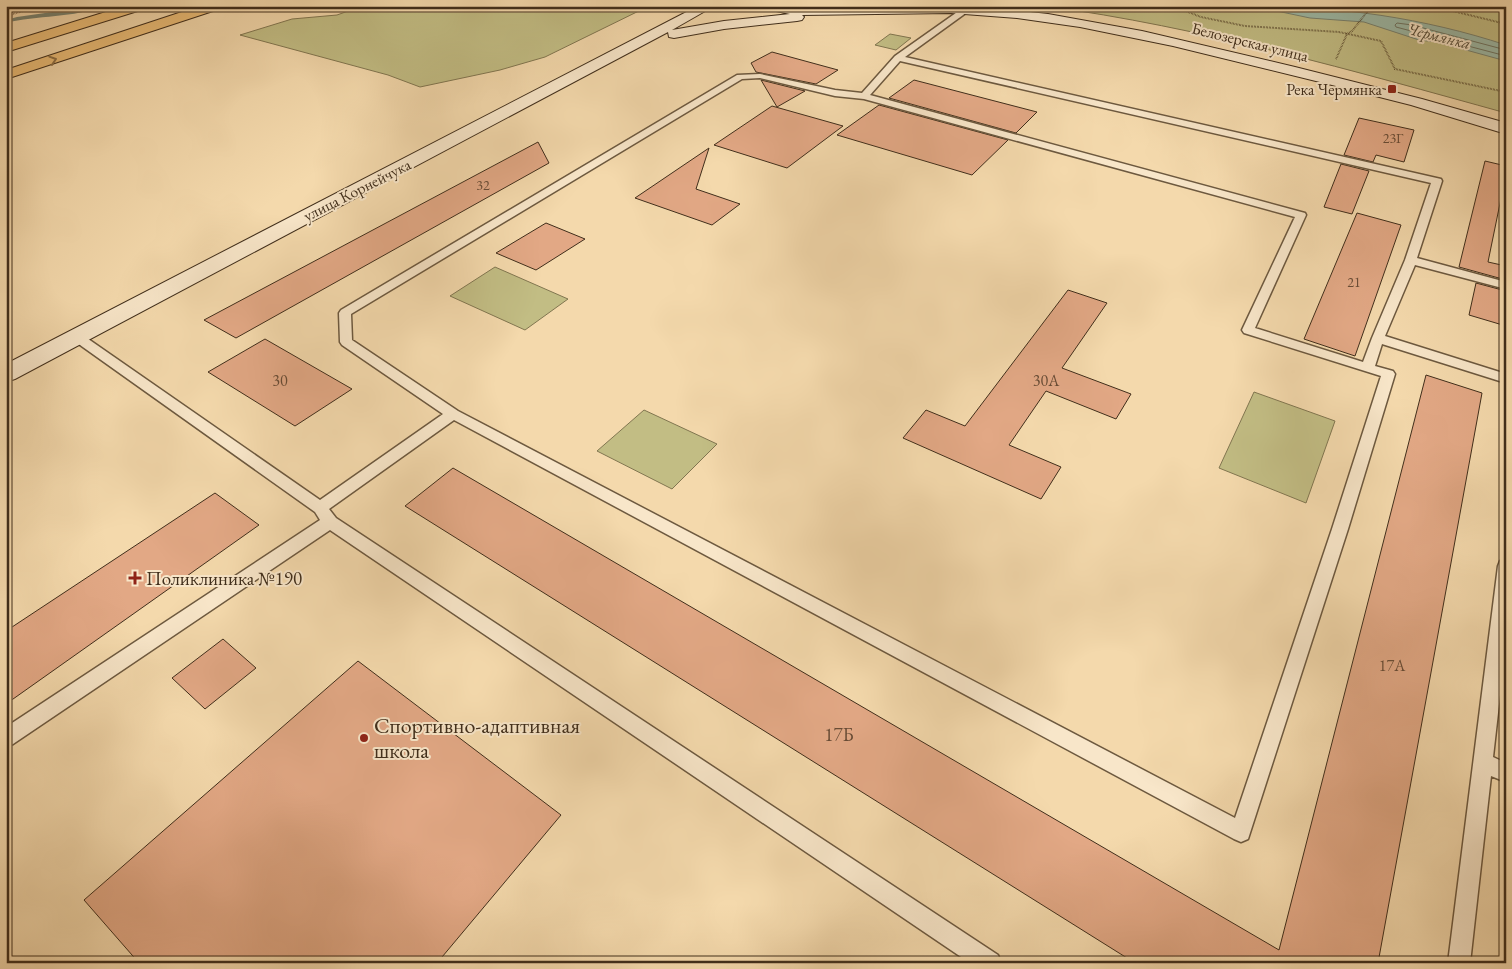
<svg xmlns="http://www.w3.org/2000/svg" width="1512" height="969" viewBox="0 0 1512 969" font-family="'EB Garamond',serif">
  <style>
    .green { fill: #c2bd84; stroke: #817650 }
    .water { fill: #9cbaa8; stroke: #778270 }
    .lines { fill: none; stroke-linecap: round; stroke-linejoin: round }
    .shore { stroke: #6e7462; stroke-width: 1 }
    .stream { fill: #778270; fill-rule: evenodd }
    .building { fill: #e2a885; stroke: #402e1b }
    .lane-casing { stroke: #6d593f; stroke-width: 3 }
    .secondary-casing { stroke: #402e1b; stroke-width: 2 }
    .highway-casing { stroke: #402e1b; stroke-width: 2 }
    .path { stroke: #402e1b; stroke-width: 2; stroke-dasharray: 0.5 1; stroke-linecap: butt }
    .lane { fill: #f8e6c9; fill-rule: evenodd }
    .secondary { fill: #f8e6c9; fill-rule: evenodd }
    .highway { fill: #eabc76; fill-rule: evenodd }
    .oneway { stroke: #8c6e44 }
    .poi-dot { fill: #8f2418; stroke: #f8e6c9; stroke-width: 2 }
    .labels { text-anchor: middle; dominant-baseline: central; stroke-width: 4; stroke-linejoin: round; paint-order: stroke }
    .far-number-label { font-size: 14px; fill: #684c36 }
    .far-water-label { font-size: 16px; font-style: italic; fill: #524a37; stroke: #f8e6c9 }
    .far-street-label { font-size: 16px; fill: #402e1b; stroke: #f8e6c9 }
    .far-poi-label { font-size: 16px; fill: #402e1b; stroke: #f8e6c9; text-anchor: end }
    .number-label { font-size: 16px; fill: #684c36 }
    .poi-label { font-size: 19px; fill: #402e1b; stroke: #f8e6c9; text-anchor: start }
    .near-number-label { font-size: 19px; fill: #684c36 }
    .near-poi-label { font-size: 22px; fill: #402e1b; stroke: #f8e6c9; text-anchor: start }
  </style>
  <rect width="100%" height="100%" fill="#f4d9ac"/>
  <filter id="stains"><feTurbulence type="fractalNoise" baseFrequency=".004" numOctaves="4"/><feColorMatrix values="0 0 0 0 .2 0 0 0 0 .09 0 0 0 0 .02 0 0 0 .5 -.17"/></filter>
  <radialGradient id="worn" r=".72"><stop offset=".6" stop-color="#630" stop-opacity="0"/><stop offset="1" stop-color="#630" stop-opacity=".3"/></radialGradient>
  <path class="green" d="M 362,6 L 649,6 L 545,57 L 500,70 L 420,87 L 388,75 L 240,35 L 292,19 L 337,15 Z
    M 1045,6 L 1506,6 L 1506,113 C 1354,71 1201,27 1045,6 Z
    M 890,34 L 911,38 L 896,50 L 875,45 Z
    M 495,267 L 568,299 L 525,330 L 450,296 Z
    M 1254,392 L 1335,421 L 1306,503 L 1219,468 Z
    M 644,410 L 717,444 L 672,489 L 597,451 Z"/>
  <path class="water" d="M 1253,6 C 1339,6 1424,18 1506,45 L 1506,61 L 1437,42 L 1419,40 L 1364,22 L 1310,18 Z"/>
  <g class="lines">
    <path class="shore" d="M 1506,50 L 1412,25 L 1397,23 L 1395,25 L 1396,27 L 1506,56"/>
    <path class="stream" d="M 94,6 L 102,6 C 76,18 36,15 6,23 L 6,20 L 17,17 Z"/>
  </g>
  <path class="building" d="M 772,52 L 838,70 L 816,84 L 756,72 L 751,63 Z
    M 761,80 L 805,91 L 777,107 Z
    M 914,80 L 1037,112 L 1016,133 L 889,98 Z
    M 879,105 L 1008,140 L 972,175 L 837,135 Z
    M 772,106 L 843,126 L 787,168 L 714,145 Z
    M 1359,118 L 1414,130 L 1404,162 L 1376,155 L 1373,162 L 1344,155 Z
    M 538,142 L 549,163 L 236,338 L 204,320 Z
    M 709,148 L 696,189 L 740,204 L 712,225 L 635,198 Z
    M 1485,161 L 1506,166 L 1506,174 L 1488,262 L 1506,266 L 1506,280 L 1459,267 Z
    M 1341,164 L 1369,171 L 1352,214 L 1324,207 Z
    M 1357,213 L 1401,225 L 1355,356 L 1304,339 Z
    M 546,223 L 585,239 L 536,270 L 496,253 Z
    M 1476,283 L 1506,291 L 1506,326 L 1469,315 Z
    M 1068,290 L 1107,303 L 1062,368 L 1131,394 L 1116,419 L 1046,391 L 1009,445 L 1061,467 L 1041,499 L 903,438 L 926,410 L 965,426 Z
    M 265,339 L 352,389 L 295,426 L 208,372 Z
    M 1426,375 L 1482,393 L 1378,963 L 1135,963 L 405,506 L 453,468 L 1279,950 Z
    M 215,493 L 259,525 L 6,704 L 6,631 Z
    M 223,639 L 256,668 L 205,709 L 172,678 Z
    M 358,661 L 561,815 L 437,963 L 139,963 L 84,900 Z"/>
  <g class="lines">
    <g class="lane-casing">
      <path id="lane" d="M 963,8 L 970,10 L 905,57 L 1441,179 L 1442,181 L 1417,258 L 1506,282 L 1506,289 L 1415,265 L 1385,336 L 1506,374 L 1506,383 L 1382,344 L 1375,366 L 1393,371 L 1395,374 L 1348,529 L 1248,839 L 1241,842 L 1234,839 L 454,420 L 329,509 L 336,518 L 998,955 L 1001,963 L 970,963 L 330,530 L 13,744 L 6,747 L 6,727 L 320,520 L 315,512 L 73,340 L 71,337 L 73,334 L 81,334 L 320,500 L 443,414 L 342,345 L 340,342 L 339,313 L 341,310 L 737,75 L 760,74 L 835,90 L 862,93 L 895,56 ZM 900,61 L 1431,183 L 1405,260 L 1372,338 L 1363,362 L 1255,328 L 1306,215 L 1305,213 L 870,95 ZM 760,78 L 835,96 L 864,99 L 1295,217 L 1242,330 L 1244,333 L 1381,376 L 1332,529 L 1235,818 L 458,411 L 352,340 L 351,314 L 742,79 Z
        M 1506,560 L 1506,642 L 1493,757 L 1506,763 L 1506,782 L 1491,776 L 1470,963 L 1448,963 L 1498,566 L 1500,561 Z"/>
    </g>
    <g class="secondary-casing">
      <path id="secondary" d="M 698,6 L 714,6 L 672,30 L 724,21 L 790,14 L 767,9 L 766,6 L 976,6 L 1048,14 L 1142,31 L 1295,67 L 1422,99 L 1506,123 L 1506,134 L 1411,105 L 1324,83 L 1173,46 L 1080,27 L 1017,18 L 951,13 L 802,15 L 804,17 L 802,20 L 797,21 L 724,29 L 674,38 L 669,37 L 668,32 L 15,379 L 6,382 L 6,364 Z"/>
    </g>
    <g class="highway-casing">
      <path id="highway" d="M 125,6 L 145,6 L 144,9 L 6,52 L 6,43 Z
        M 200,6 L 220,6 L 219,9 L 6,79 L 6,70 Z"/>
    </g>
    <path class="path" d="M 1173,6 L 1201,17 L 1245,26 L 1339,32 L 1381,41 L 1395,69 L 1506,92
      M 1343,6 L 1368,12
      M 1432,6 L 1506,24
      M 1496,6 L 1506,13
      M 6,16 L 40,6
      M 1336,59 L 1347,34 L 1352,31 L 1371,7 L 1378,6"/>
    <use href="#lane" class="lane"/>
    <use href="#secondary" class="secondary"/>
    <use href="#highway" class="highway"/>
  </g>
  <defs><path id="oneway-chevron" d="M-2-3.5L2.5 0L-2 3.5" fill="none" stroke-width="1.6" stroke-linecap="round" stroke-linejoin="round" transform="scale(1.25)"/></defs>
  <use class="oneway" href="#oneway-chevron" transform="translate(53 60) rotate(-18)"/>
  <g class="poi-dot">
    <rect x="1387" y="84" width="10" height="10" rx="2.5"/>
    <path d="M132.5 570.5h5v5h5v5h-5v5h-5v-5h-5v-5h5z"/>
    <circle cx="364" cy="738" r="5"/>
  </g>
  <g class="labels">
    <g class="far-number-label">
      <text x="1393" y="138">23Г</text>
      <text x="483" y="185">32</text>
      <text x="1354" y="282">21</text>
    </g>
    <g class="far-water-label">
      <text transform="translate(1439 36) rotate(14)">Чермянка</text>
    </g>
    <g class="far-street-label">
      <text transform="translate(1250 42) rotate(14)">Белозерская улица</text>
      <text transform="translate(357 190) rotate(-27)">улица Корнейчука</text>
    </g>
    <g class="far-poi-label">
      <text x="1382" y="89">Река Чермянка</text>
    </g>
    <g class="number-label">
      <text x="280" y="380">30</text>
      <text x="1046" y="380">30А</text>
      <text x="1392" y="665">17А</text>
    </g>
    <g class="poi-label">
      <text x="146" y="578">Поликлиника №190</text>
    </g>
    <g class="near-number-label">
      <text x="839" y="734">17Б</text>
    </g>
    <g class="near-poi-label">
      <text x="374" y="725">Спортивно-адаптивная<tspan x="374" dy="25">школа</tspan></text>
    </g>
  </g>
  <rect width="1512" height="969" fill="none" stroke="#f4d9ac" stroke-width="25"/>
  <rect x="8" y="8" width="1497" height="954" fill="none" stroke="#402e1b" stroke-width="2.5"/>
  <rect x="12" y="12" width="1487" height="944" fill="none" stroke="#402e1b"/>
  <rect width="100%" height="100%" filter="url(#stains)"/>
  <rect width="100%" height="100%" fill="url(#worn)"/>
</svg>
